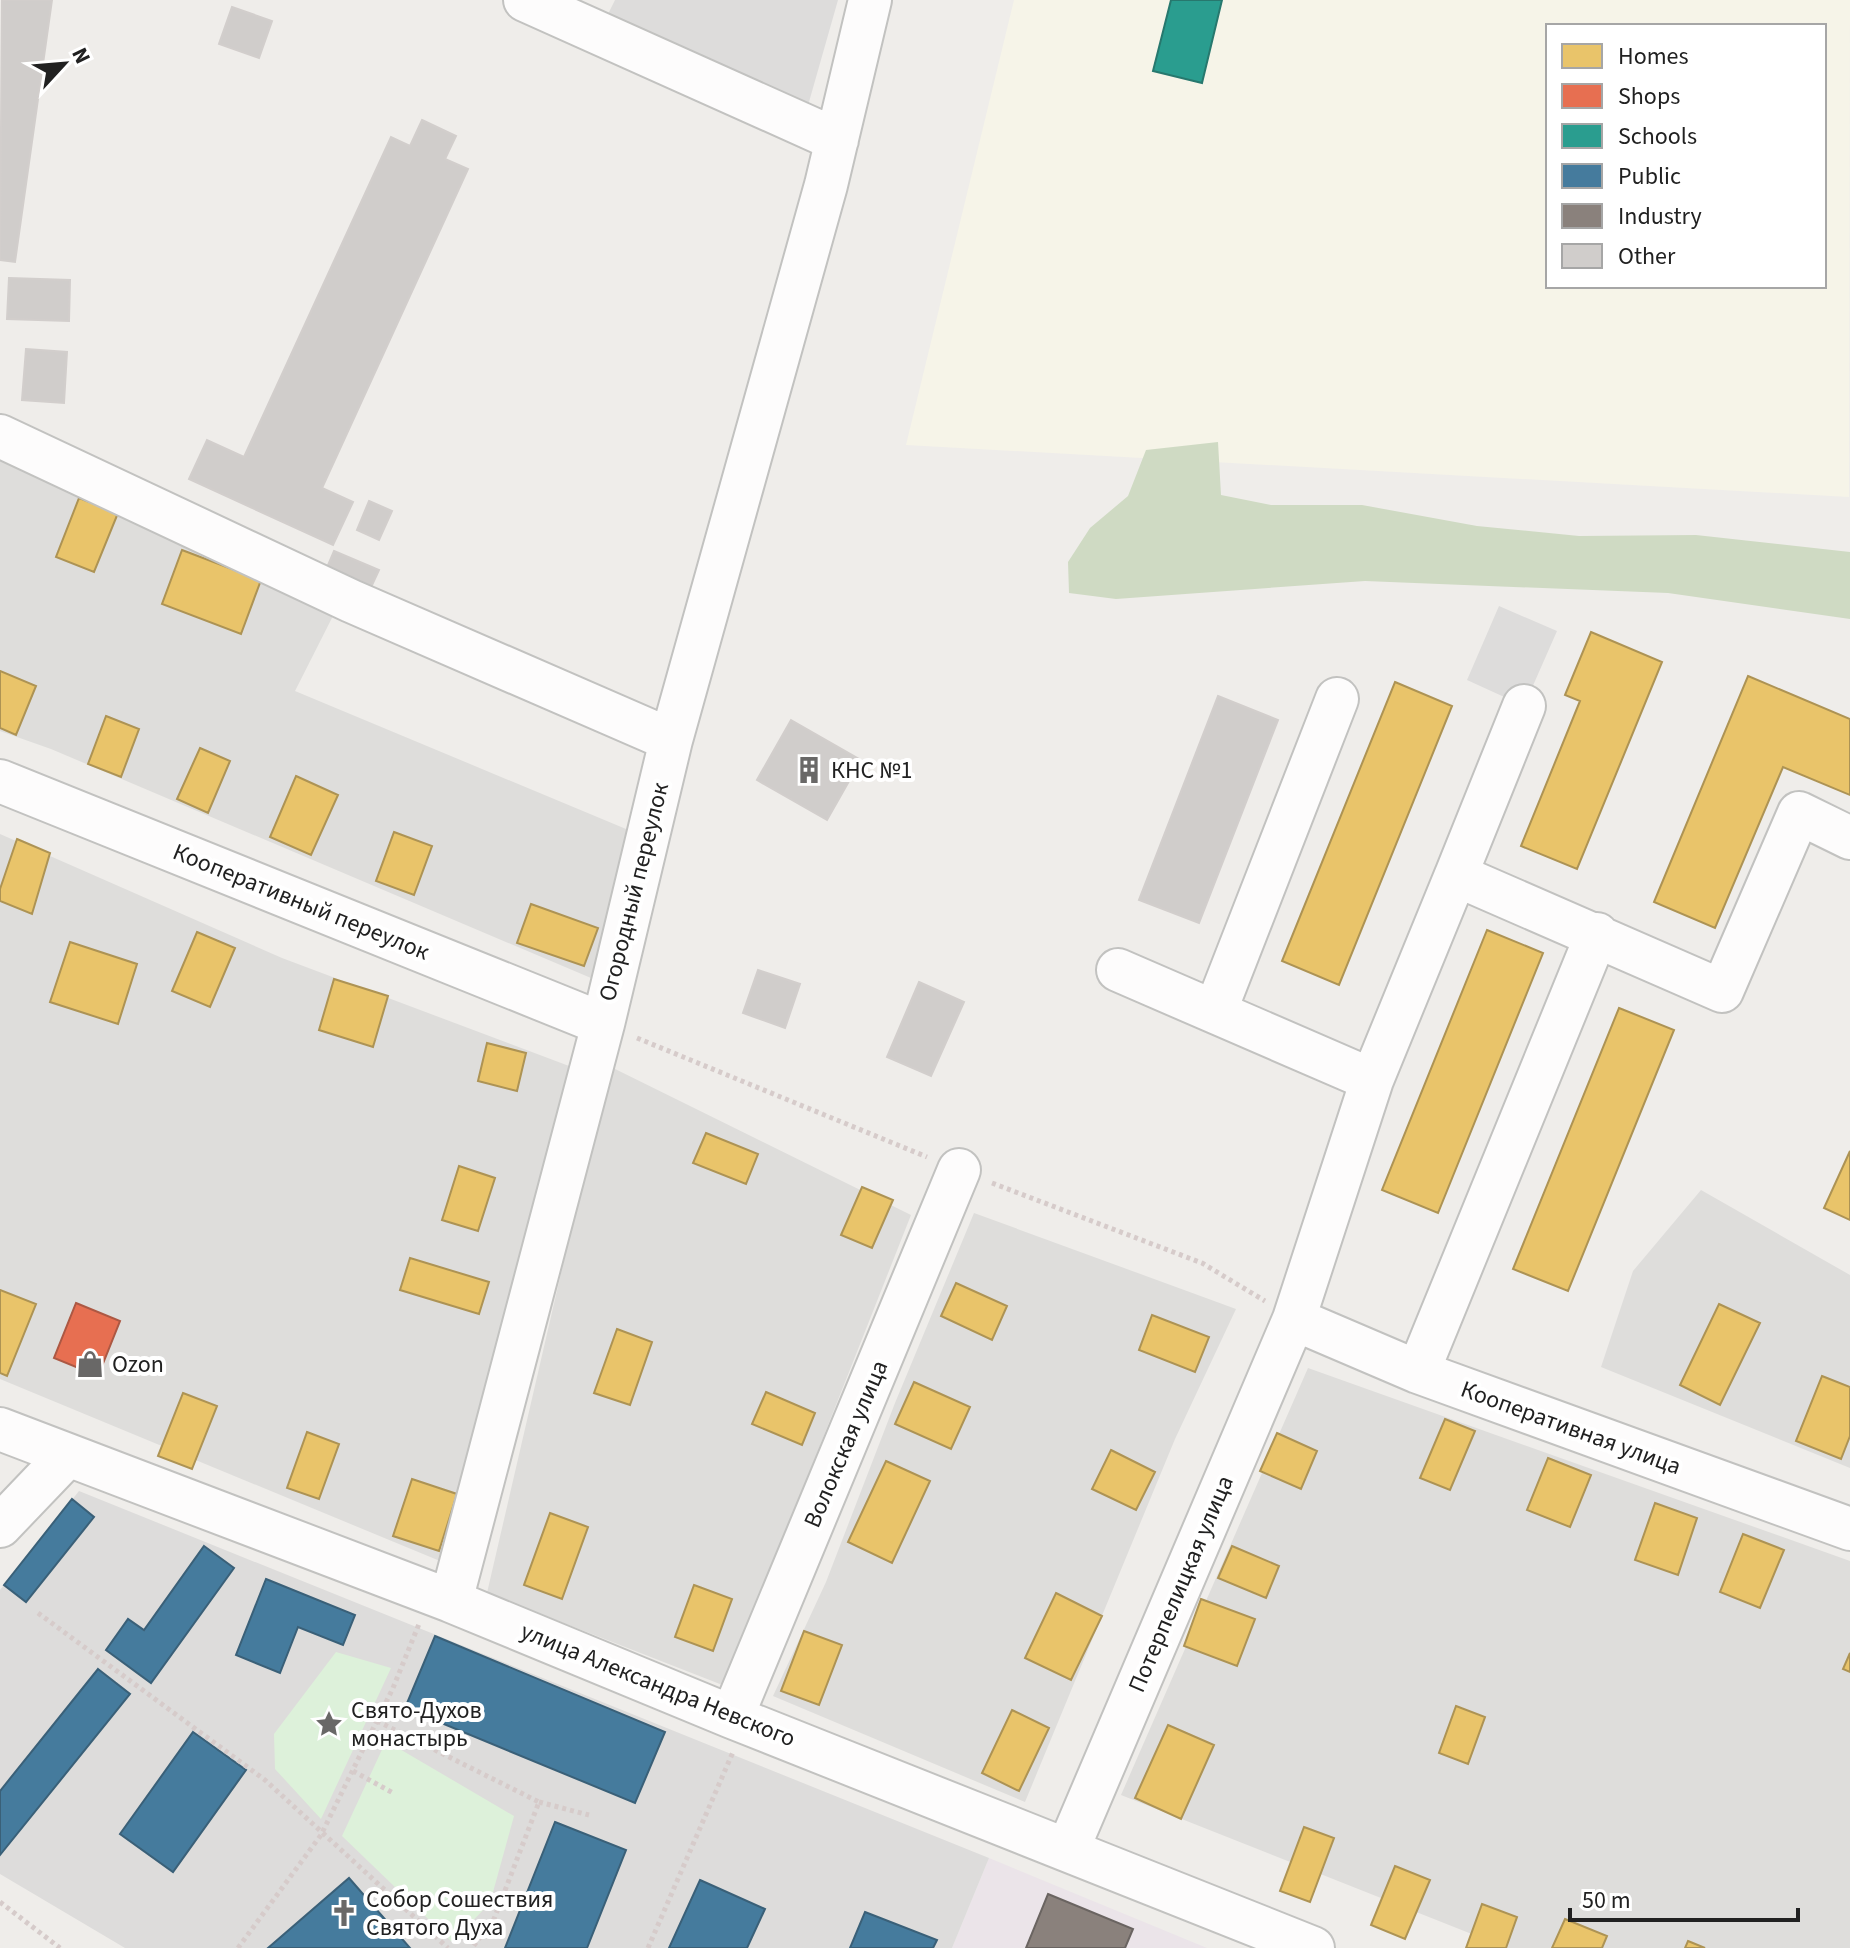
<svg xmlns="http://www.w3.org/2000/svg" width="1850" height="1948" viewBox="0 0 1850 1948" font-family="'Source Sans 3',sans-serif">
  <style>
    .residential { fill: #dedddb }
    .industrial { fill: #ebe4e9 }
    .education { fill: #f6f4e8; fill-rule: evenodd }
    .religious { fill: #dddcdb }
    .forest { fill: #cfdac3 }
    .park { fill: #ddf1da }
    .homes { fill: #e9c46a; stroke: #ad9354; stroke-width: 2 }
    .shops { fill: #e76f51; stroke: #ac5843; stroke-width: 2 }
    .schools { fill: #2a9d8f; stroke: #27786e; stroke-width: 2 }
    .public { fill: #457b9d; stroke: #3a6078; stroke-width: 2 }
    .industry { fill: #8a817c; stroke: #6a6461; stroke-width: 2 }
    .building { fill: #d0cdcb; stroke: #d2cecc; stroke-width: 2 }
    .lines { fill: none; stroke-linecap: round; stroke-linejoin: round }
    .minor-casing { stroke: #c2c2c0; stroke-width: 46 }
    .path { stroke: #d6cbca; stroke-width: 5; stroke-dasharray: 4 4; stroke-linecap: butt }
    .minor { stroke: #fdfcfc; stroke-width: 42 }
    .labels { text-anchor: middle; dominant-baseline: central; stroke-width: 8; stroke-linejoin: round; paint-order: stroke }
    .poi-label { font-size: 24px; fill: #212121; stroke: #fff; text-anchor: start }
    .street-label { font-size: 24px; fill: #212121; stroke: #fff }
  </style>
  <rect width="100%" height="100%" fill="#efedea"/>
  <path class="residential" d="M 0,456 L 337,608 L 295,691 L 638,834 L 591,978 L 51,749 L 0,731 Z
    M 0,834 L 282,958 L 577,1069 L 440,1561 L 0,1379 Z
    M 609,1066 L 911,1215 L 725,1686 L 487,1593 Z
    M 1701,1190 L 1850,1275 L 1850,1468 L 1601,1367 L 1633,1271 Z
    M 974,1213 L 1236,1309 L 1175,1439 L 1025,1802 L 773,1696 L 826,1582 L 895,1403 Z
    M 1308,1368 L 1850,1561 L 1850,1948 L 1507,1948 L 1121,1795 Z"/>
  <path class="industrial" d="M 989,1858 L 1207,1948 L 952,1948 Z"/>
  <path class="education" d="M 1014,0 L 1850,0 L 1849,497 L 906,445 ZM 1548,26 L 1824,26 L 1824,286 L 1548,286 Z"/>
  <path class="religious" d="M 615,0 L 838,0 L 805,116 L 608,14 Z
    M 1499,606 L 1557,631 L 1524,706 L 1467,680 Z
    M 79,1491 L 989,1858 L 952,1948 L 125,1948 L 0,1874 L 0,1590 Z"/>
  <path class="forest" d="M 1218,442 L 1221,495 L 1271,505 L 1362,505 L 1477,526 L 1579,536 L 1696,535 L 1850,552 L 1850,619 L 1668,593 L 1365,581 L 1116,599 L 1069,593 L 1068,562 L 1090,528 L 1128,496 L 1146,450 Z"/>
  <path class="park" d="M 336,1652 L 391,1668 L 321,1819 L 275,1769 L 274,1734 Z
    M 386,1741 L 514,1816 L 490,1903 L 452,1942 L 342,1836 Z"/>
  <path class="homes" d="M 79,498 L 118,513 L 94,572 L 56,557 Z
    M 182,550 L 261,580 L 241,634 L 162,604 Z
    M 1591,632 L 1662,662 L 1577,869 L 1521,846 L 1580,701 L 1565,695 Z
    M 0,671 L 36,686 L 16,735 L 0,728 Z
    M 1748,676 L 1850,719 L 1850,795 L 1783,767 L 1715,928 L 1654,902 Z
    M 1395,682 L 1452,706 L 1339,985 L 1282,961 Z
    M 106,716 L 139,729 L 121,777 L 88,764 Z
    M 200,748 L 230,761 L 208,813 L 177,799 Z
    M 296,776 L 338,795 L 311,855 L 270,837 Z
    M 394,832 L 432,846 L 414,895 L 376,881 Z
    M 17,839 L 50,853 L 32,914 L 0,901 L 0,889 Z
    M 531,904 L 598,928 L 584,966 L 517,943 Z
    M 1487,930 L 1543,953 L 1438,1213 L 1382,1190 Z
    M 197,932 L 235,948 L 210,1007 L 172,991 Z
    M 70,942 L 137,964 L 118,1024 L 50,1002 Z
    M 334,979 L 388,996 L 373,1047 L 319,1030 Z
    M 1619,1008 L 1674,1030 L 1568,1291 L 1513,1269 Z
    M 487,1043 L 526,1053 L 517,1091 L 478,1081 Z
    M 706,1133 L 758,1154 L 746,1184 L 693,1163 Z
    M 1850,1151 L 1850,1220 L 1824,1208 Z
    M 459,1166 L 495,1178 L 478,1231 L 442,1220 Z
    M 862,1187 L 893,1200 L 872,1248 L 841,1235 Z
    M 410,1258 L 489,1282 L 479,1314 L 400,1290 Z
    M 956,1283 L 1007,1306 L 992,1340 L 941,1316 Z
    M 0,1290 L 36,1304 L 7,1376 L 0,1373 Z
    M 1719,1304 L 1760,1323 L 1720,1405 L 1680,1385 Z
    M 1152,1315 L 1209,1337 L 1195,1372 L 1139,1350 Z
    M 617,1329 L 652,1342 L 630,1405 L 594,1393 Z
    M 1822,1376 L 1850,1387 L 1850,1436 L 1841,1459 L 1796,1441 Z
    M 914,1382 L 970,1407 L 951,1449 L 895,1424 Z
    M 766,1392 L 815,1413 L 802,1445 L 752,1424 Z
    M 183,1393 L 217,1406 L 192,1469 L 158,1456 Z
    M 1445,1419 L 1475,1431 L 1450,1490 L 1420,1478 Z
    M 307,1432 L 339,1444 L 319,1499 L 287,1488 Z
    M 1277,1433 L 1317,1451 L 1301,1489 L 1260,1471 Z
    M 1111,1450 L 1155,1472 L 1136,1510 L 1092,1489 Z
    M 1548,1458 L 1591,1475 L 1570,1527 L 1527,1510 Z
    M 886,1461 L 930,1481 L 892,1563 L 848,1542 Z
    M 412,1479 L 457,1494 L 439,1551 L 393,1536 Z
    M 1655,1503 L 1697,1518 L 1678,1575 L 1635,1560 Z
    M 550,1513 L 588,1527 L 562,1599 L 524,1585 Z
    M 1743,1534 L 1784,1550 L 1760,1608 L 1720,1592 Z
    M 1232,1546 L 1279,1566 L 1266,1598 L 1218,1578 Z
    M 694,1585 L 732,1599 L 713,1651 L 675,1637 Z
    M 1056,1593 L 1102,1616 L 1071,1680 L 1025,1658 Z
    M 1201,1599 L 1255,1619 L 1237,1666 L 1184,1646 Z
    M 804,1631 L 842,1645 L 819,1705 L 781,1691 Z
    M 1850,1653 L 1850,1672 L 1843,1669 Z
    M 1456,1706 L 1485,1717 L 1468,1764 L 1439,1753 Z
    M 1012,1710 L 1049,1728 L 1019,1791 L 982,1773 Z
    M 1168,1725 L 1214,1745 L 1181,1819 L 1135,1798 Z
    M 1304,1827 L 1334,1838 L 1310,1902 L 1280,1891 Z
    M 1395,1866 L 1430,1880 L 1405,1939 L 1371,1925 Z
    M 1482,1904 L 1517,1917 L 1506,1948 L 1466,1948 Z
    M 1565,1919 L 1607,1936 L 1602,1948 L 1552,1948 Z
    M 1688,1941 L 1705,1948 L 1685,1948 Z"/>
  <path class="shops" d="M 76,1303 L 120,1321 L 98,1376 L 54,1358 Z"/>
  <path class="schools" d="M 1171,0 L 1222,0 L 1202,83 L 1153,71 Z"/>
  <path class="public" d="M 72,1499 L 94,1517 L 26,1602 L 4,1585 Z
    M 204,1546 L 234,1568 L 151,1683 L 106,1650 L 128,1619 L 144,1630 Z
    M 266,1579 L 355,1615 L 343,1645 L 298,1627 L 280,1673 L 236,1655 Z
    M 435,1636 L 665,1732 L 635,1803 L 405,1708 Z
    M 98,1669 L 130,1694 L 0,1855 L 0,1791 Z
    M 193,1732 L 246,1770 L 173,1872 L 120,1834 Z
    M 555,1822 L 626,1850 L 587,1948 L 505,1948 Z
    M 349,1878 L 410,1948 L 268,1948 Z
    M 700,1880 L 765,1909 L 747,1948 L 669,1948 Z
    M 865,1912 L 937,1940 L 933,1948 L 850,1948 Z"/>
  <path class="industry" d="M 1048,1894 L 1133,1929 L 1125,1948 L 1026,1948 Z"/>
  <path class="building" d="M 2,0 L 52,0 L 15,262 L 0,260 Z
    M 232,7 L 272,21 L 259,58 L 219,44 Z
    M 422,120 L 456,136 L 445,159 L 468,169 L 322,488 L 353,502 L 333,545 L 189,479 L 207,440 L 244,457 L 391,137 L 410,146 Z
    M 9,278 L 70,280 L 69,321 L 7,319 Z
    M 26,349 L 67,352 L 64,403 L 22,400 Z
    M 369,501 L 392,511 L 379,540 L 357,530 Z
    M 334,551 L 379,570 L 367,596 L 323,577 Z
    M 1218,696 L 1278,720 L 1199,923 L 1139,900 Z
    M 791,720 L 861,760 L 827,820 L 757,780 Z
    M 758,970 L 800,984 L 785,1028 L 743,1013 Z
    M 919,982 L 964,1002 L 931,1076 L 887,1057 Z"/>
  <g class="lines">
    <g class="minor-casing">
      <path id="minor" d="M 525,0 L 837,140
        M 0,436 L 351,601 L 671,740
        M 0,781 L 603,1024
        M 1456,875 L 1524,706
        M 1118,970 L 1372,1080
        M 1215,1012 L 1337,699
        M 1294,1319 L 1418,1372 L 1850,1529
        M 1418,1372 L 1597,934
        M 0,1429 L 451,1601 L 732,1717 L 1313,1948
        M 0,1526 L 67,1456
        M 451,1601 L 603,1024 L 671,740 L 826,185 L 870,0
        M 732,1717 L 959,1170
        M 1068,1849 L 1294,1319 L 1372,1080 L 1456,875 L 1722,991 L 1799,813 L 1850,838"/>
    </g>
    <path class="path" d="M 637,1038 L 927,1157
      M 992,1183 L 1202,1263 L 1265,1301
      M 38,1613 L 265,1780 L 448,1948
      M 377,1721 L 539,1802 L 494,1919 L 472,1948
      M 353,1771 L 395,1794
      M 539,1802 L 589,1815
      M 0,1902 L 60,1948
      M 238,1948 L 321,1835 L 393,1688 L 419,1624
      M 648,1948 L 733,1752"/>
    <use href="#minor" class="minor"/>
  </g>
  <defs>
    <g id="building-bare" transform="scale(2.16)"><path d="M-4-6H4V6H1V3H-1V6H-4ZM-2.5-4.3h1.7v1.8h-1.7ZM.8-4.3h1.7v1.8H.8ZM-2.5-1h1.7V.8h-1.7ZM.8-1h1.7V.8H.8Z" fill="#696867" stroke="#fff" stroke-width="2.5" paint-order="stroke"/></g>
    <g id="shop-bare" transform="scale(2.16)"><path d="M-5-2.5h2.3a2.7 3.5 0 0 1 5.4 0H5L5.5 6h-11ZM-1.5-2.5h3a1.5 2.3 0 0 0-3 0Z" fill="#696867" stroke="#fff" stroke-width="2.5" paint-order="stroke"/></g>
    <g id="sight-bare" transform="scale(2.16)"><path d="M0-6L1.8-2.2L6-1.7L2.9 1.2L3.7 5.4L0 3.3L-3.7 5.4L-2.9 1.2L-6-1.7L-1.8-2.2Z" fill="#696867" stroke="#fff" stroke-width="2.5" paint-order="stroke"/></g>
    <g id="church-bare" transform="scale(2.16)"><path d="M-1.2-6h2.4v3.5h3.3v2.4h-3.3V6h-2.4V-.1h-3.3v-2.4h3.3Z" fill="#696867" stroke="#fff" stroke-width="2.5" paint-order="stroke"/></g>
  </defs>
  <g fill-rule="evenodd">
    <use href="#building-bare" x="809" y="770"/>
    <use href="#shop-bare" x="90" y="1364"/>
    <use href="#sight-bare" x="329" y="1724"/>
    <use href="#church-bare" x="344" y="1913"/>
  </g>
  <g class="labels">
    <g class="poi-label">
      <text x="831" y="770">КНС №1</text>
      <text x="112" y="1364">Ozon</text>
      <text x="351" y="1710">Свято-Духов<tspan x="351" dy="28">монастырь</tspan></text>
      <text x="366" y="1899">Собор Сошествия<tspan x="366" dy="28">Святого Духа</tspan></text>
    </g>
    <g class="street-label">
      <text transform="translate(634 892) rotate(-76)">Огородный переулок</text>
      <text transform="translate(301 902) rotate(22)">Кооперативный переулок</text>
      <text transform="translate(1571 1428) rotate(20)">Кооперативная улица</text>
      <text transform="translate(846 1444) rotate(-67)">Волокская улица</text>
      <text transform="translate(1181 1584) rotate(-67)">Потерпелицкая улица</text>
      <text transform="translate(658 1685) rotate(22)">улица Александра Невского</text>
    </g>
  </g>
  <rect x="1546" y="24" width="280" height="264" fill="#ffffff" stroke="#a6a6a6" stroke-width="2"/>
  <rect x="1562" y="44" width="40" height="24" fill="#e9c46a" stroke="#a6a6a6" stroke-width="2"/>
  <text x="1618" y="64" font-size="24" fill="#212121">Homes</text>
  <rect x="1562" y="84" width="40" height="24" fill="#e76f51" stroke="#a6a6a6" stroke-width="2"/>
  <text x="1618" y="104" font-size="24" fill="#212121">Shops</text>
  <rect x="1562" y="124" width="40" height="24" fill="#2a9d8f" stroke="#a6a6a6" stroke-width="2"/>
  <text x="1618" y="144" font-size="24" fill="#212121">Schools</text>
  <rect x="1562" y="164" width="40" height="24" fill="#457b9d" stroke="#a6a6a6" stroke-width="2"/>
  <text x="1618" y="184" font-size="24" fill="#212121">Public</text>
  <rect x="1562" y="204" width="40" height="24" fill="#8a817c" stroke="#a6a6a6" stroke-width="2"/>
  <text x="1618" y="224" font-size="24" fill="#212121">Industry</text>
  <rect x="1562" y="244" width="40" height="24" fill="#d0cdcb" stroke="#a6a6a6" stroke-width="2"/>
  <text x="1618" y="264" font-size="24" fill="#212121">Other</text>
  <g transform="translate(64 64) rotate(64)" stroke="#ffffff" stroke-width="6" paint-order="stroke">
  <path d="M0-6L14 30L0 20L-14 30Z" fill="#212121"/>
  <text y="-12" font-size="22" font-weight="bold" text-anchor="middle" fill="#212121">N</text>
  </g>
  <path d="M1570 1908v12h228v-12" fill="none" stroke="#212121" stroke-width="4"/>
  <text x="1582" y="1908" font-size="24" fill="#212121" stroke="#ffffff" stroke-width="6" paint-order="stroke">50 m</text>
</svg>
